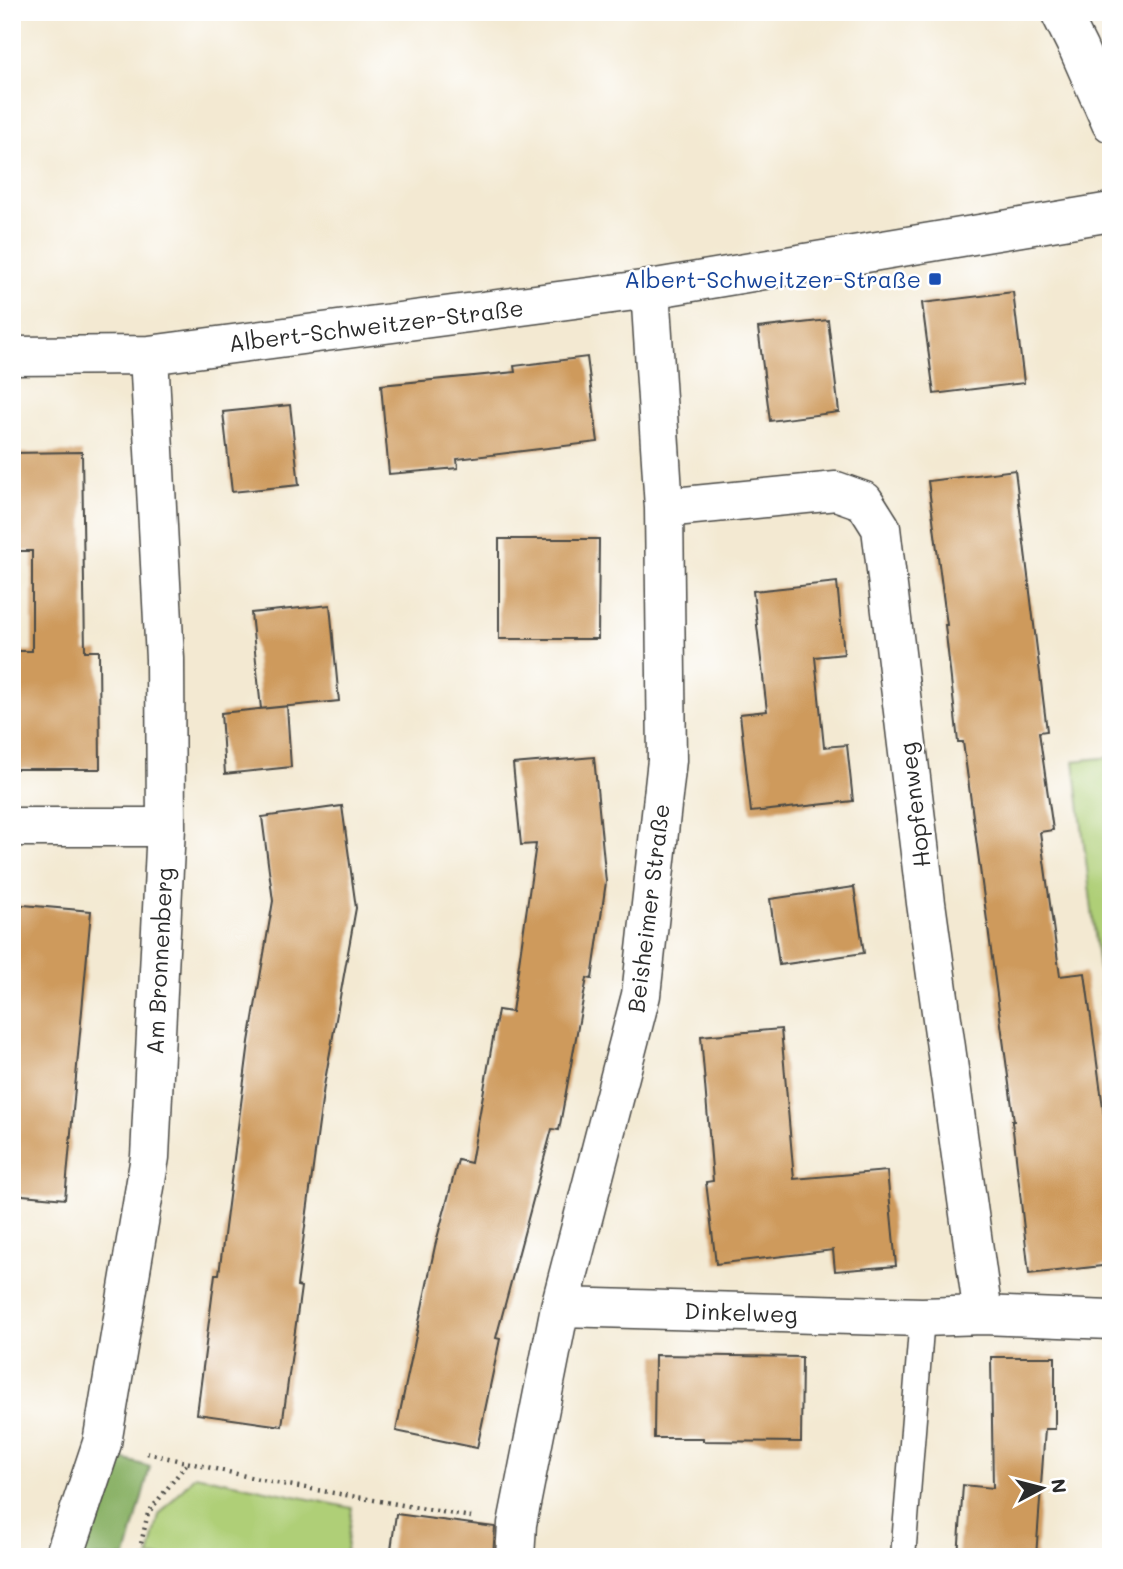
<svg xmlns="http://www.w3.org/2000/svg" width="1123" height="1569" viewBox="0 0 1123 1569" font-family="Mali,sans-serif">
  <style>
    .green { fill: #afcf77; stroke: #6d7d51; stroke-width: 2 }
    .forest { fill: #8bb268; stroke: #5b6e4a; stroke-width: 2 }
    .building { fill: #ce9a5c }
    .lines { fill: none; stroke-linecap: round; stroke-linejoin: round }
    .lane-casing { stroke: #494844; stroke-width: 27 }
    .street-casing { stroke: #494844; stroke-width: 41 }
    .secondary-casing { stroke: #494844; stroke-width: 41 }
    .path { stroke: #494844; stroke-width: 4.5; stroke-dasharray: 2 5; stroke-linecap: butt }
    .lane { stroke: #fff; stroke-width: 24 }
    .street { stroke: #fff; stroke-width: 38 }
    .secondary { stroke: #fff; stroke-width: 38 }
    .transit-dot { fill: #1a4fb4; stroke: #fff; stroke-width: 2.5 }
    .labels { text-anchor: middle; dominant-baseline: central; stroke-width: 5; stroke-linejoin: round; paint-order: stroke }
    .transit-label { font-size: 23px; fill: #164399; stroke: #fff; text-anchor: end }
    .street-label { font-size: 23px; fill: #2b2b2b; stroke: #fff }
  </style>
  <rect width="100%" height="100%" fill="#fff"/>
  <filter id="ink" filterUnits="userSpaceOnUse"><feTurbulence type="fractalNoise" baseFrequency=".0143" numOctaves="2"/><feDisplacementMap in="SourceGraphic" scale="14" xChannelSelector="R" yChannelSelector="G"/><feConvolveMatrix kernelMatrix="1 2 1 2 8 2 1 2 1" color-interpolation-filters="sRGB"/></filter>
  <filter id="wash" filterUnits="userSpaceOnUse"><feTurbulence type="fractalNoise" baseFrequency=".00686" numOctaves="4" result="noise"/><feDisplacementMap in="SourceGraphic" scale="28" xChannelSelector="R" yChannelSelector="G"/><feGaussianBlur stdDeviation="1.57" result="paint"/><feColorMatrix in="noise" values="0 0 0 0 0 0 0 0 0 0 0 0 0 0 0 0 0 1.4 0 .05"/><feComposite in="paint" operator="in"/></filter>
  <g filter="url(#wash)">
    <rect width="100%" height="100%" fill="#f3e9d2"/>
    <path class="green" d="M 1111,757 L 1111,1068 L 1074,761 Z
      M 195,1475 L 352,1508 L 345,1557 L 149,1557 L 159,1515 Z"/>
    <path class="forest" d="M 106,1454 L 150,1467 L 126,1557 L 74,1557 Z"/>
    <g id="blocks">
      <path class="building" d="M 1013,292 L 1024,383 L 934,394 L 922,303 Z
        M 828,320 L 839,412 L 770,421 L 758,328 Z
        M 587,357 L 598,442 L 457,459 L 458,468 L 389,474 L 381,385 L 515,372 L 514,366 Z
        M 290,405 L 299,485 L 232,492 L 223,412 Z
        M 82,452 L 85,651 L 99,651 L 100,769 L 12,769 L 12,651 L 32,651 L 32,551 L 12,551 L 12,453 Z
        M 1015,470 L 1047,731 L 1039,732 L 1053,830 L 1040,832 L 1060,976 L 1085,973 L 1111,1168 L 1111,1265 L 1029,1274 L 1012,1121 L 1014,1121 L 963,742 L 958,742 L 945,625 L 947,625 L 928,481 Z
        M 499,539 L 599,539 L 598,639 L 499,639 Z
        M 837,582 L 844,654 L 815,657 L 824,747 L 847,745 L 853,801 L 751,812 L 740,714 L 767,711 L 753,591 Z
        M 330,605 L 339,701 L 261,709 L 251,613 Z
        M 287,706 L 291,767 L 225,774 L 221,713 Z
        M 594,757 L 606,882 L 592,979 L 587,978 L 559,1130 L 552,1129 L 496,1338 L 500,1339 L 477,1448 L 396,1431 L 435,1246 L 458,1160 L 471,1163 L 498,1010 L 512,1012 L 536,844 L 521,845 L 513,764 Z
        M 342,806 L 356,908 L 324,1086 L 297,1286 L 301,1287 L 282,1426 L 197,1414 L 215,1274 L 219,1274 L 249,1042 L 273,901 L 262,817 Z
        M 854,887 L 864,953 L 779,965 L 770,899 Z
        M 12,904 L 91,911 L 65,1199 L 12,1194 Z
        M 781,1029 L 794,1179 L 887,1171 L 896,1266 L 835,1271 L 833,1250 L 716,1264 L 706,1182 L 713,1181 L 701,1036 Z
        M 655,1355 L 802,1357 L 801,1442 L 703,1441 L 703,1438 L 654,1438 Z
        M 991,1357 L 1055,1357 L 1055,1429 L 1045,1429 L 1036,1557 L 958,1557 L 963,1485 L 993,1488 Z
        M 396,1514 L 495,1527 L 493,1557 L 390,1557 Z"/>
    </g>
  </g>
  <g filter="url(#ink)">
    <use href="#blocks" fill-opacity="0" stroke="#494844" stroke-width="2"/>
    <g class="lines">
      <g class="lane-casing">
        <path id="lane" d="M 903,1557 L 922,1317"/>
      </g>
      <g class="street-casing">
        <path id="street" d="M 12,356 L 149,355 L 650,289 L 1111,212
          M 664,508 L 836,491 L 864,501 L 881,528 L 926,903 L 983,1315
          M 12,827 L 166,827
          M 560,1307 L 922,1317 L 983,1315 L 1111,1320
          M 64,1557 L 102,1443 L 150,1157 L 166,827 L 165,659 L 149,355
          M 515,1557 L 517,1524 L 560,1307 L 641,995 L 667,760 L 664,508 L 650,289"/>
      </g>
      <g class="secondary-casing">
        <path id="secondary" d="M 1060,12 L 1078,48 L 1111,123"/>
      </g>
      <path class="path" d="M 147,1453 L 271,1482 L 471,1517
        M 138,1557 L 148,1513 L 188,1462"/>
      <use href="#lane" class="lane"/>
      <use href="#street" class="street"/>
      <use href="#secondary" class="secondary"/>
    </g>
  </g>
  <rect class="transit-dot" x="928" y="272" width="14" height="14" rx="3.5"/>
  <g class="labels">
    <g class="transit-label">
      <text x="921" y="279">Albert-Schweitzer-Straße</text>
    </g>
    <g class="street-label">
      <text transform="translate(376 325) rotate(-7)">Albert-Schweitzer-Straße</text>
      <text transform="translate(914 805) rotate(-97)">Hopfenweg</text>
      <text transform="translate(648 908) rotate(-83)">Beisheimer Straße</text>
      <text transform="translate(159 961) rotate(-87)">Am Bronnenberg</text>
      <text transform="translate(741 1312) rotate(2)">Dinkelweg</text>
    </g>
  </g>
  <rect width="1123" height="1569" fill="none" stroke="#fff" stroke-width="42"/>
  <g transform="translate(1042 1488) rotate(83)" stroke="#ffffff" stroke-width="5" paint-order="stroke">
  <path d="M0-5L12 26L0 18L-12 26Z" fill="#2b2b2b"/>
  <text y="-10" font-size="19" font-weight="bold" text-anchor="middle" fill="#2b2b2b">N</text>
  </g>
</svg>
